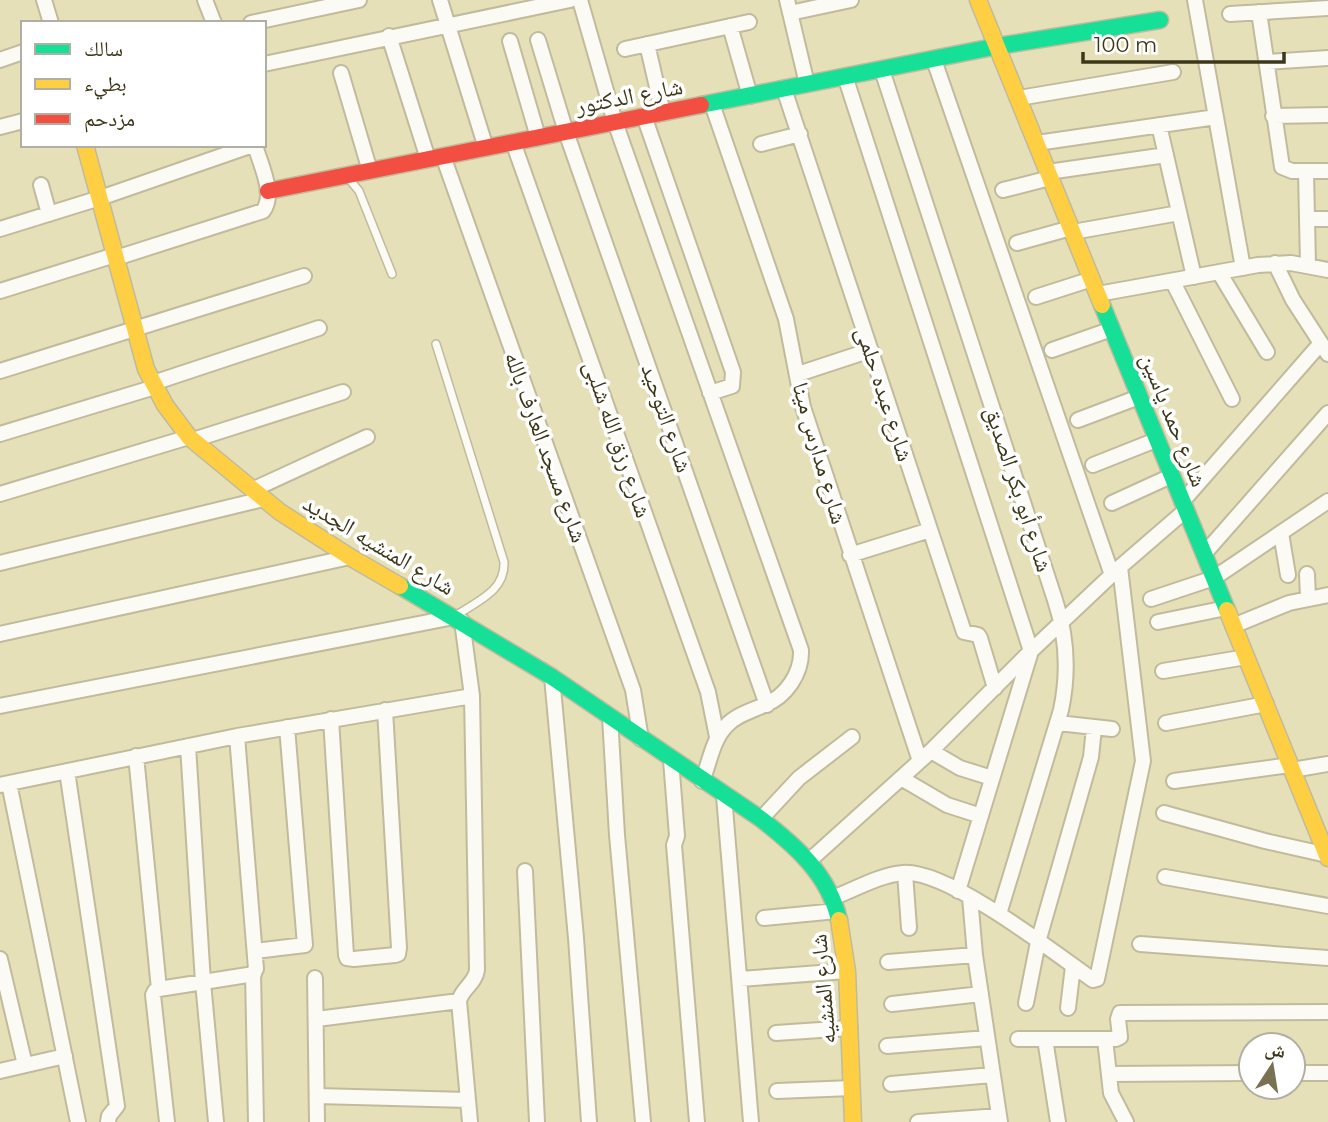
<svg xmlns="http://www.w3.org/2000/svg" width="1328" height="1122" viewBox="0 0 1328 1122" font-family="Montserrat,'Noto Naskh Arabic',sans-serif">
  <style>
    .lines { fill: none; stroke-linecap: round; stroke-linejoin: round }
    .lane-casing { stroke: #c0bb9c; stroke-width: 10 }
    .street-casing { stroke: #c0bb9c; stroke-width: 18 }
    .fast-casing { stroke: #c0bb9c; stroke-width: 19 }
    .slow-casing { stroke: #c0bb9c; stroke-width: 19 }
    .jam-casing { stroke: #c0bb9c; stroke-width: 19 }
    .lane { stroke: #fbfaf4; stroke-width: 7 }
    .street { stroke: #fbfaf4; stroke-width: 14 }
    .fast { stroke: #16e098; stroke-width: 16 }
    .slow { stroke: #ffcf43; stroke-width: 16 }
    .jam { stroke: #f24e42; stroke-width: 16 }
    .labels { text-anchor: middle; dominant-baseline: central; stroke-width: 7; stroke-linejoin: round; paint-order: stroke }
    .street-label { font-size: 23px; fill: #3d371a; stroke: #fff }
  </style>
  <rect width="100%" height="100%" fill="#e6e0b9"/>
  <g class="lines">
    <g class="lane-casing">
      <path id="lane" d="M 349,179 L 359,191 L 392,274
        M 436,344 L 504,562 C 505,591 479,600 457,615"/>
    </g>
    <g class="street-casing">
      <path id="street" d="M 44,0 L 51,23
        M 205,0 L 214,23
        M 440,0 L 486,148
        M 580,0 L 615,122 L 801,650 C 802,673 786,697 764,705 C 751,711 736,715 726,726 C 712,741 710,762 702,781
        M 787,0 L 807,84
        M 1195,0 L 1243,268
        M 1259,12 L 1282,167 L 1292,171 L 1328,171
        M 790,13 L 851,0
        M 1230,14 L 1328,8
        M 251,23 L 359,0
        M 730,26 L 750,96
        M 389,36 L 428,159
        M 538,40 L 566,132 L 767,705
        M 510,41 L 538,137
        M 647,44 L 663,113
        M 625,49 L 749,22
        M 0,60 L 23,52
        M 934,60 L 1112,575
        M 1266,62 L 1328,58
        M 264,64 L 570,0
        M 882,70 L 1055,600 C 1067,636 1069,672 1061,710 L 999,914
        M 341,73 L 370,171
        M 845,76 L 1031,651 L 958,891
        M 784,89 L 964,632 L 978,635 L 980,638 L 995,688
        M 1019,98 L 1173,72
        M 712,104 L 786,319 L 803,407 L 920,761
        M 644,116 L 733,372 L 732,386 L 710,393
        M 1273,116 L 1328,115
        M 1159,125 L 1194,277
        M 0,127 L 23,121
        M 513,142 L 708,692 L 717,737
        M 1037,143 L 1216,117
        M 761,144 L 800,134
        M 443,156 L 633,690 L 641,739
        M 1306,171 L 1308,265
        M 1048,172 L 1166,155
        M 41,185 L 49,214
        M 1003,190 L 1050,178
        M 1307,219 L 1328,219
        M 0,229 L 100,198 L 253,145
        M 1073,232 L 1179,213
        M 1017,243 L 1071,228
        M 116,258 L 263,211 C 276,194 260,164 255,145
        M 1275,263 L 1293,300 L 1328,354
        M 1219,272 L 1267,352
        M 1173,282 L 1232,399
        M 0,291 L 115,255
        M 1098,294 L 1258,265 L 1291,263 L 1328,270
        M 1036,297 L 1092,279
        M 1052,350 L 1112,329
        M 0,371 L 304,276
        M 798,374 L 871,350
        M 153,383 L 319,328
        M 1078,420 L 1139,397
        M 0,434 L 155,387
        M 193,440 L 343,392
        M 1093,465 L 1156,440
        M 252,490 L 367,437
        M 0,494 L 189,437
        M 1182,502 L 1321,343
        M 1112,503 L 1171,476
        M 1281,533 L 1288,575
        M 1204,554 L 1328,413
        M 850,555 L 930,530
        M 0,563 L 263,499
        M 1307,574 L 1308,598
        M 1151,599 L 1214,578 L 1328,501
        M 462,621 L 472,696 L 477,970 C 475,984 462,988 459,1001 L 470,1122
        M 1158,622 L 1226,608
        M 1233,626 L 1289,603 L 1328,595
        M 0,634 L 350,557
        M 1163,671 L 1246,657
        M 552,677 L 576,938 L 589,1122
        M 0,706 L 454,617
        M 610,717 L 617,835 L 643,1122
        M 331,719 L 346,955 L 347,958 L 354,959 L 395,955 L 398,954 L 399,948 L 385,710
        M 1058,723 L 1112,729
        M 1166,723 L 1266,704
        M 237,736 L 256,969 L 253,973 L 256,1122
        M 188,746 L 203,982 L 216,1122
        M 931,751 L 960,768 L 992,778
        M 136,756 L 159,989
        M 671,760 L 677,836 L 674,845 L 697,1122
        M 1292,770 L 1328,764
        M 67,771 L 117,1106 L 109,1116 L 108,1122
        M 901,778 L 947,805 L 981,816
        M 1174,781 L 1290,765
        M 9,783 L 78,1122
        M 0,785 L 237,736 L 472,696
        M 724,796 L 751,1122
        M 1164,813 L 1265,841 L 1327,855
        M 761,819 L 799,778 L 852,737
        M 809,861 L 931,751 L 1031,651 L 1120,567 L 1186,510
        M 525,871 L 537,1122
        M 905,873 L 909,928
        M 1165,877 L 1328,906
        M 970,897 L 975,955 L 1000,1122
        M 832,898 C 854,890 879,875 903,873 C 947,869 1055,953 1093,980 L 1097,979 L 1143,761 L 1120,567
        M 764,918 L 837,911
        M 1140,944 L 1328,958
        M 255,951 L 305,945 L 287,727
        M 0,959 L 25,1065
        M 888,962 L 975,955
        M 315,978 L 317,1122
        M 740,979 L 847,971
        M 159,989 L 155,991 L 153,995 L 167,1122
        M 159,989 L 254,974
        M 1026,1003 L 1038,942 L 1091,757 L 1094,728
        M 892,1004 L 981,994
        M 1068,1008 L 1073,966
        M 317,1019 L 459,1001
        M 776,1033 L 850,1028
        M 1018,1039 L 1116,1039 L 1120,1037 L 1118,1019 L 1120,1013 L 1328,1012
        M 1045,1039 L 1058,1122
        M 1105,1039 L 1111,1093 L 1126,1122
        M 887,1046 L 987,1038
        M 0,1071 L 65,1056
        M 1293,1073 L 1328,1073
        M 1109,1074 L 1251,1073
        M 891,1084 L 992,1075
        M 777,1091 L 852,1088
        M 317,1096 L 468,1100
        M 918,1122 L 999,1116"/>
    </g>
    <g class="fast-casing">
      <path id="fast" d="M 701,105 L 998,46 L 1160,20
        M 1102,305 L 1227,610
        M 400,586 L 552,677 L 761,819 C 796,846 829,875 839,920"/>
    </g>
    <g class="slow-casing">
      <path id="slow" d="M 978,0 L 1102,305
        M 85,145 L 146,369 L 165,405 L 189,437 L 280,512 L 350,557 L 400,586
        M 1227,610 L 1328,858
        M 839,920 L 847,971 L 853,1122"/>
    </g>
    <g class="jam-casing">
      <path id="jam" d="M 268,191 L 701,105"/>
    </g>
    <use href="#lane" class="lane"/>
    <use href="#street" class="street"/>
    <use href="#fast" class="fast"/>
    <use href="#slow" class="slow"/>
    <use href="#jam" class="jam"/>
  </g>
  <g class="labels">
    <g class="street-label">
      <text transform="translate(629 96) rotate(-11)">شارع الدكتور</text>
      <text transform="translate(885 394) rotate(72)">شارع عبده حلمى</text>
      <text transform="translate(667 418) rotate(71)">شارع التوحيد</text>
      <text transform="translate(1174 420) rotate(68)">شارع حمد ياسين</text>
      <text transform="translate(618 439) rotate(71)">شارع رزق الله شلبى</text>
      <text transform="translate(546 447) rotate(70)">شارع مسجد العارف بالله</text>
      <text transform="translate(820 453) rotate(74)">شارع مدارس مينا</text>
      <text transform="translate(1019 489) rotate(72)">شارع أبو بكر الصديق</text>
      <text transform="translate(379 545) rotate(31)">شارع المنشيه الجديد</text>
      <text transform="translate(823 989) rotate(-95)">شارع المنشيه</text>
    </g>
  </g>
  <rect x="21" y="21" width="245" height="126" fill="#ffffff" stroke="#b1afa3" stroke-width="2"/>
  <rect x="35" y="44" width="35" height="10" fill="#16e098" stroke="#b1afa3" stroke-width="2"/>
  <text x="84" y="56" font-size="21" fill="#3d371a">سالك</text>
  <rect x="35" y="79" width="35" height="10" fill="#ffcf43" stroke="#b1afa3" stroke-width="2"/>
  <text x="84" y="91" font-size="21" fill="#3d371a">بطيء</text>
  <rect x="35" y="114" width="35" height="10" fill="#f24e42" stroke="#b1afa3" stroke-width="2"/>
  <text x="84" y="126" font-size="21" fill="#3d371a">مزدحم</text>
  <g transform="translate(1272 1066) rotate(12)"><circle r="33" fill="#ffffff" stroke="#b1afa3" stroke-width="2"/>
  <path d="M0-5L12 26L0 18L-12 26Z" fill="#787252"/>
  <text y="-10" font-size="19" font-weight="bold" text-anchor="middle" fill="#3d371a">ش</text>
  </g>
  <path d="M1083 52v10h201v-10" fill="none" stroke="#3d371a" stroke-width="3.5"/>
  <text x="1094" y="52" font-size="21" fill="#3d371a" stroke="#ffffff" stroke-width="5" paint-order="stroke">100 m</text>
</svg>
